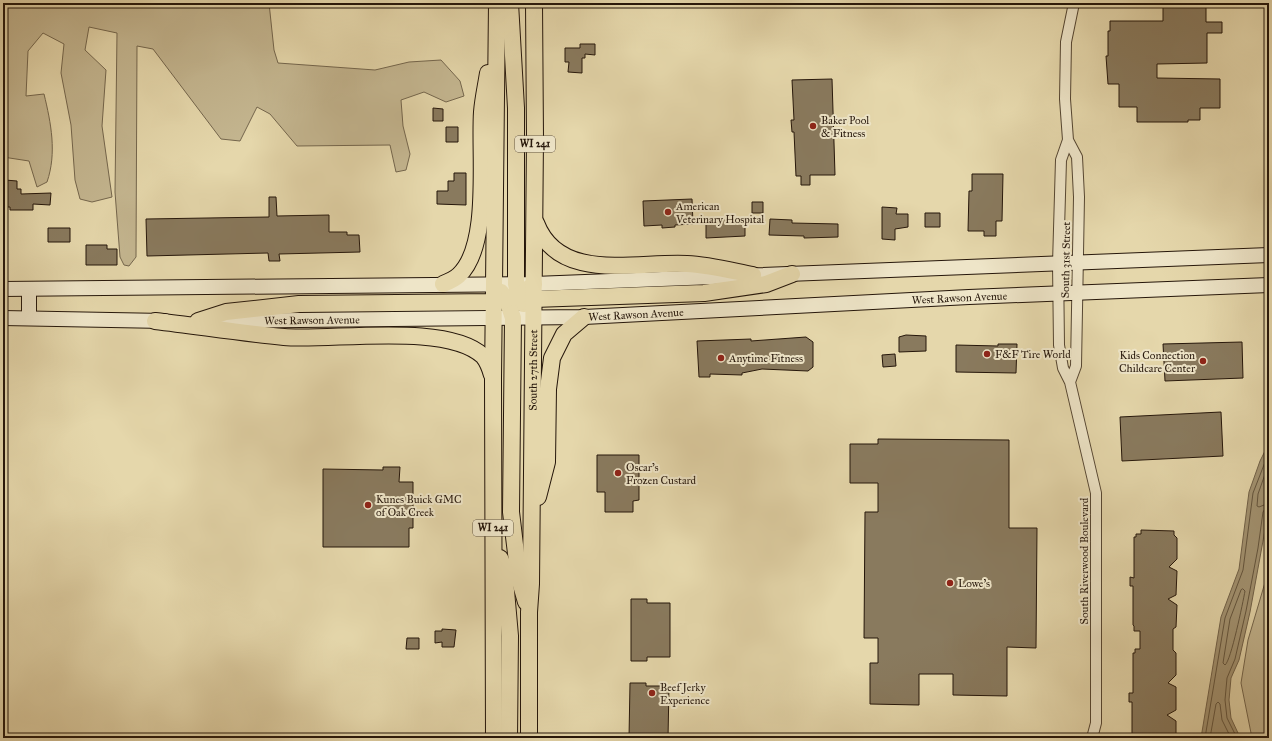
<svg xmlns="http://www.w3.org/2000/svg" width="1272" height="741" viewBox="0 0 1272 741" font-family="'IM FELL Great Primer',serif">
  <style>
    .green { fill: #c4b690; stroke: #74664d }
    .water { fill: #a49574; stroke: #71624a }
    .lines { fill: none; stroke-linecap: round; stroke-linejoin: round }
    .shore { stroke: #64563f; stroke-width: 1 }
    .building { fill: #897a5e; stroke: #25160a }
    .minor-casing { stroke: #554632; stroke-width: 12 }
    .secondary-casing { stroke: #25160a; stroke-width: 16 }
    .primary-casing { stroke: #25160a; stroke-width: 18 }
    .minor { stroke: #eee5c8; stroke-width: 10 }
    .secondary { stroke: #eee5c8; stroke-width: 14 }
    .primary { stroke: #e5d7ab; stroke-width: 16 }
    .poi-dot { fill: #8f2418; stroke: #eee5c8; stroke-width: 1.5 }
    .labels { text-anchor: middle; dominant-baseline: central; stroke-width: 4; stroke-linejoin: round; paint-order: stroke }
    .shield { fill: #eee5c8; stroke: #615443; stroke-width: 1 }
    .shield-label { font-size: 10px; font-weight: bold; fill: #25160a }
    .poi-label { font-size: 11px; fill: #25160a; stroke: #eee5c8; text-anchor: start }
    .street-label { font-size: 11px; fill: #25160a; stroke: #eee5c8 }
  </style>
  <rect width="100%" height="100%" fill="#e5d7ab"/>
  <filter id="stains"><feTurbulence type="fractalNoise" baseFrequency=".005" numOctaves="4"/><feColorMatrix values="0 0 0 0 .2 0 0 0 0 .09 0 0 0 0 .02 0 0 0 .5 -.17"/></filter>
  <radialGradient id="worn" r=".72"><stop offset=".6" stop-color="#630" stop-opacity="0"/><stop offset="1" stop-color="#630" stop-opacity=".3"/></radialGradient>
  <path class="green" d="M 3,3 L 269,3 L 274,50 L 278,63 L 375,70 L 409,62 L 441,60 L 460,81 L 464,96 L 446,102 L 424,92 L 401,100 L 403,126 L 410,154 L 406,170 L 396,172 L 390,145 L 297,146 L 270,114 L 257,107 L 240,141 L 221,139 L 153,49 L 137,46 L 136,257 L 129,266 L 124,265 L 120,257 L 115,192 L 117,33 L 89,27 L 85,50 L 106,70 L 102,126 L 112,197 L 92,202 L 80,199 L 75,180 L 71,125 L 61,73 L 64,44 L 43,33 L 28,51 L 26,96 L 44,94 C 51,123 57,153 47,182 L 37,187 L 29,161 L 3,157 Z
    M 1269,569 L 1269,738 L 1252,738 L 1241,683 L 1248,640 Z"/>
  <path class="water" d="M 1269,443 L 1269,508 L 1250,612 L 1239,660 L 1231,678 L 1229,700 L 1231,718 L 1238,733 L 1243,738 L 1201,738 L 1221,617 L 1239,569 L 1249,492 L 1260,461 Z"/>
  <g class="lines">
    <path class="shore" d="M 1269,463 L 1258,494 L 1257,506 L 1259,507 L 1269,503
      M 1243,589 L 1245,591 C 1243,602 1231,661 1225,665 L 1223,663 L 1230,619 L 1241,590 Z
      M 1205,738 L 1225,618 L 1243,570 L 1253,493 L 1269,452
      M 1210,738 L 1216,704 L 1218,702 L 1220,704 L 1222,720 L 1231,738
      M 1237,738 L 1227,718 L 1225,700 L 1227,678 L 1235,659 L 1246,611 L 1258,548 L 1263,512 L 1265,509 L 1269,508"/>
  </g>
  <path class="building" d="M 1163,3 L 1206,5 L 1206,22 L 1222,22 L 1222,33 L 1207,33 L 1207,63 L 1157,64 L 1157,78 L 1220,79 L 1220,108 L 1200,108 L 1200,120 L 1188,120 L 1188,122 L 1137,122 L 1137,107 L 1119,107 L 1119,84 L 1108,84 L 1106,56 L 1108,56 L 1108,31 L 1110,31 L 1110,21 L 1163,21 Z
    M 580,44 L 595,44 L 595,55 L 585,54 L 585,58 L 582,58 L 582,73 L 568,72 L 569,62 L 565,62 L 565,48 L 580,48 Z
    M 832,79 L 835,175 L 810,175 L 810,185 L 801,185 L 801,176 L 796,176 L 794,132 L 792,132 L 791,120 L 794,120 L 792,80 Z
    M 433,108 L 443,109 L 443,121 L 433,121 Z
    M 446,127 L 458,127 L 458,142 L 446,142 Z
    M 454,173 L 466,173 L 466,205 L 437,204 L 437,191 L 448,191 L 448,181 L 454,181 Z
    M 972,174 L 1003,174 L 1002,221 L 996,221 L 996,236 L 984,236 L 984,231 L 968,231 L 969,191 L 972,191 Z
    M 5,180 L 17,181 L 17,189 L 21,189 L 21,194 L 51,193 L 50,205 L 33,204 L 33,210 L 10,210 L 10,207 L 5,207 Z
    M 269,197 L 276,197 L 277,216 L 329,215 L 329,232 L 347,232 L 347,235 L 359,235 L 360,252 L 279,254 L 280,261 L 269,261 L 268,253 L 147,256 L 146,219 L 269,217 Z
    M 692,199 L 693,224 L 675,225 L 675,227 L 662,228 L 662,225 L 644,226 L 643,201 Z
    M 752,202 L 763,202 L 763,213 L 752,213 Z
    M 882,207 L 897,208 L 896,214 L 908,214 L 908,227 L 895,229 L 895,240 L 882,239 Z
    M 925,213 L 940,213 L 940,227 L 925,227 Z
    M 720,219 L 745,219 L 745,236 L 706,238 L 706,221 L 720,221 Z
    M 770,219 L 792,220 L 792,223 L 838,224 L 838,237 L 804,238 L 804,236 L 769,235 Z
    M 48,228 L 70,228 L 70,242 L 48,242 Z
    M 86,245 L 107,245 L 107,249 L 117,249 L 117,265 L 86,265 Z
    M 906,335 L 926,336 L 926,351 L 899,352 L 899,337 Z
    M 806,337 L 813,342 L 813,367 L 808,371 L 762,369 L 742,373 L 742,375 L 710,374 L 710,377 L 699,377 L 697,341 L 751,339 L 751,341 Z
    M 1242,342 L 1243,378 L 1165,381 L 1163,344 Z
    M 998,344 L 1017,344 L 1016,373 L 956,372 L 956,345 L 998,346 Z
    M 895,354 L 896,366 L 883,367 L 882,355 Z
    M 1221,412 L 1223,456 L 1122,461 L 1120,417 Z
    M 878,439 L 1009,440 L 1009,528 L 1037,528 L 1036,648 L 1007,647 L 1007,696 L 953,695 L 953,674 L 919,674 L 919,705 L 870,704 L 870,663 L 878,663 L 878,638 L 864,638 L 865,512 L 878,512 L 878,483 L 850,483 L 850,444 L 878,444 Z
    M 597,455 L 639,455 L 639,500 L 633,501 L 633,512 L 605,512 L 605,492 L 597,492 Z
    M 383,467 L 400,467 L 399,482 L 413,482 L 413,528 L 409,528 L 409,547 L 323,547 L 323,469 L 383,470 Z
    M 1141,530 L 1174,531 L 1174,535 L 1177,538 L 1177,559 L 1169,567 L 1177,571 L 1176,595 L 1168,599 L 1177,605 L 1176,627 L 1173,629 L 1173,650 L 1176,653 L 1176,675 L 1168,683 L 1176,687 L 1176,710 L 1167,715 L 1176,721 L 1176,738 L 1132,738 L 1132,702 L 1129,702 L 1129,693 L 1133,693 L 1133,653 L 1135,653 L 1135,649 L 1140,649 L 1140,631 L 1134,631 L 1134,626 L 1133,625 L 1133,586 L 1130,586 L 1130,577 L 1134,578 L 1134,537 L 1136,537 L 1136,534 L 1141,534 Z
    M 631,599 L 647,599 L 647,603 L 670,603 L 670,657 L 647,657 L 647,661 L 631,661 Z
    M 442,629 L 456,630 L 454,647 L 442,647 L 442,642 L 435,643 L 435,631 L 442,631 Z
    M 407,638 L 419,638 L 419,649 L 406,649 Z
    M 630,683 L 646,683 L 646,686 L 669,686 L 668,738 L 629,738 Z"/>
  <g class="lines">
    <g class="minor-casing">
      <path id="minor" d="M 1074,3 L 1066,42 L 1065,99 L 1068,140 L 1061,160 L 1058,264 L 1059,345 L 1063,368 L 1070,382 L 1096,493 L 1096,723 L 1092,738
        M 1068,140 L 1077,157 L 1079,197 L 1076,366 L 1070,382"/>
    </g>
    <g class="secondary-casing">
      <g id="secondary">
        <path d="M 3,289 L 534,284 L 1269,255"/>
        <path d="M 29,317 L 29,289"/>
        <path d="M 3,318 L 165,321"/>
        <path id="s1" d="M 208,321 L 584,317 L 969,297 L 1269,285"/>
      </g>
    </g>
    <g class="primary-casing">
      <g id="primary">
        <path d="M 510,3 L 516,108 L 516,284 L 519,296 L 523,304"/>
        <path d="M 536,223 C 559,284 637,261 687,264 C 709,265 732,271 753,275"/>
        <path d="M 443,284 C 448,282 455,279 459,275 C 491,245 479,154 482,112 C 483,99 486,86 488,73"/>
        <path d="M 501,292 L 507,300 L 513,318 L 511,512 L 519,578 L 526,602"/>
        <path d="M 524,302 L 534,299 L 704,293 L 766,284 L 792,274"/>
        <path d="M 155,321 C 198,326 241,333 284,337 C 332,341 447,322 483,356 C 488,362 490,368 492,375"/>
        <path d="M 198,321 L 226,312 L 299,304 L 494,302 L 519,296 L 534,284"/>
        <path d="M 538,497 L 547,462 L 548,389 L 552,358 L 564,334 L 584,317"/>
        <path d="M 500,558 L 504,568 L 510,636 L 509,738"/>
        <path d="M 494,738 L 493,379 L 497,3"/>
        <path id="s2" d="M 529,738 L 529,612 L 531,584 L 535,138 L 534,3"/>
      </g>
    </g>
    <use href="#minor" class="minor"/>
    <use href="#secondary" class="secondary"/>
    <use href="#primary" class="primary"/>
  </g>
  <g class="poi-dot">
    <circle cx="813" cy="126" r="4"/>
    <circle cx="668" cy="212" r="4"/>
    <circle cx="987" cy="354" r="4"/>
    <circle cx="721" cy="358" r="4"/>
    <circle cx="1203" cy="361" r="4"/>
    <circle cx="618" cy="473" r="4"/>
    <circle cx="368" cy="505" r="4"/>
    <circle cx="950" cy="583" r="4"/>
    <circle cx="652" cy="693" r="4"/>
  </g>
  <g class="labels">
    <g class="shield">
      <rect x="515" y="136" width="40" height="16" rx="3"/>
      <rect x="473" y="520" width="40" height="16" rx="3"/>
    </g>
    <g class="shield-label">
      <text x="535" y="144">WI 241</text>
      <text x="493" y="528">WI 241</text>
    </g>
    <g class="poi-label">
      <text x="821" y="120">Baker Pool<tspan x="821" dy="13">&amp; Fitness</tspan></text>
      <text x="676" y="206">American<tspan x="676" dy="13">Veterinary Hospital</tspan></text>
      <text x="995" y="354">F&amp;F Tire World</text>
      <text x="1195" y="355" text-anchor="end">Kids Connection<tspan x="1195" dy="13">Childcare Center</tspan></text>
      <text x="729" y="358">Anytime Fitness</text>
      <text x="626" y="467">Oscar's<tspan x="626" dy="13">Frozen Custard</tspan></text>
      <text x="376" y="499">Kunes Buick GMC<tspan x="376" dy="13">of Oak Creek</tspan></text>
      <text x="958" y="583">Lowe's</text>
      <text x="660" y="687">Beef Jerky<tspan x="660" dy="13">Experience</tspan></text>
    </g>
    <g class="street-label">
      <text transform="translate(1066 260) rotate(-89)">South 31st Street</text>
      <text stroke="none"><textPath href="#s1" startOffset="752">West Rawson Avenue</textPath></text>
      <text stroke="none"><textPath href="#s1" startOffset="428">West Rawson Avenue</textPath></text>
      <text stroke="none"><textPath href="#s1" startOffset="104">West Rawson Avenue</textPath></text>
      <text stroke="none"><textPath href="#s2" startOffset="368">South 27th Street</textPath></text>
      <text transform="translate(1084 561) rotate(-90)">South Riverwood Boulevard</text>
    </g>
  </g>
  <rect width="1272" height="741" fill="none" stroke="#e5d7ab" stroke-width="16"/>
  <rect x="4" y="4" width="1264" height="733" fill="none" stroke="#25160a" stroke-width="2"/>
  <rect x="8" y="8" width="1256" height="725" fill="none" stroke="#25160a"/>
  <rect width="100%" height="100%" filter="url(#stains)"/>
  <rect width="100%" height="100%" fill="url(#worn)"/>
</svg>
